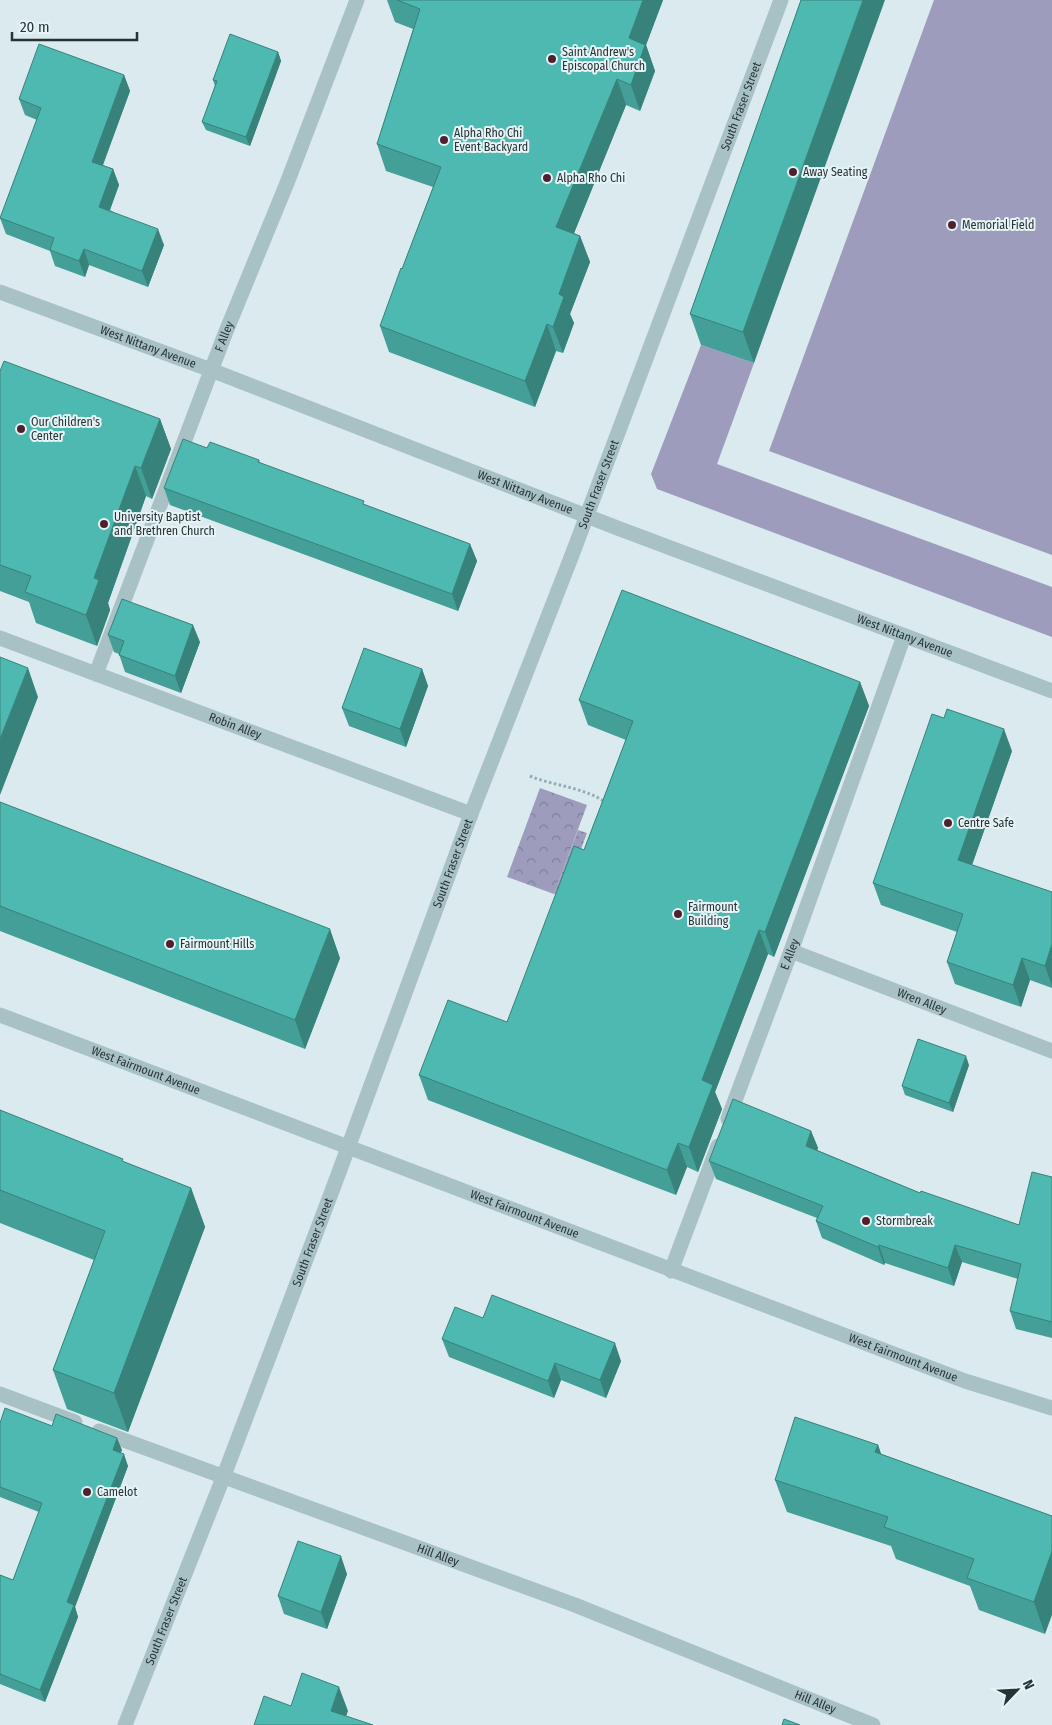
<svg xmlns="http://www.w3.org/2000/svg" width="1052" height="1725" viewBox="0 0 1052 1725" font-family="'Fira Sans Condensed',sans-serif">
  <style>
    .grass { fill: #9d9cbc }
    .park { fill: url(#park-crowns) }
    .garden { fill: url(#garden-dots) }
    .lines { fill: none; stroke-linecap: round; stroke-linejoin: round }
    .path { stroke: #92adb1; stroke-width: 3; stroke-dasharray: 2.5 2.5; stroke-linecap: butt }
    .minor { stroke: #a8c1c5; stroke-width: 15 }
    .wall { fill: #439f97 }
    .shaded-wall { fill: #37827b }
    .building { fill: #4eb9b0; stroke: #37827b }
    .poi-dot { fill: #4f212d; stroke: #e6f3f7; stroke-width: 2 }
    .labels { text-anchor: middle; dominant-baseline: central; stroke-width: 4; stroke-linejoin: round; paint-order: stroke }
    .poi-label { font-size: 12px; fill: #273333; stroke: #e6f3f7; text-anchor: start }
    .street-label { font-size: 12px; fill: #273333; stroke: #e6f3f7 }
  </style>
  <defs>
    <pattern id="park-crowns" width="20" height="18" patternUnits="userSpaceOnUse" patternTransform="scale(1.25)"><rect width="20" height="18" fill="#9d9cbc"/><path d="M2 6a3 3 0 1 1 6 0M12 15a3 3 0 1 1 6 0" fill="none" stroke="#808099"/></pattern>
    <pattern id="garden-dots" width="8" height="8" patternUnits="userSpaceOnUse" patternTransform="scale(1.25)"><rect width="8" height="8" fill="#9d9cbc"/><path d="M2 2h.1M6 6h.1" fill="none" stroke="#808099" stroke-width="1.8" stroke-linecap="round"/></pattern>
  </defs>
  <rect width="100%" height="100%" fill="#daeaee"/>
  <path class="grass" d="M 934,0 L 1052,0 L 1052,555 L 769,451 Z
    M 701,345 L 754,363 L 717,464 L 1052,587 L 1052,637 L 657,489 L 651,474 Z"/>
  <path class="park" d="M 540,788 L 587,805 L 554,894 L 507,877 Z"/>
  <path class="garden" d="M 578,830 L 587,833 L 563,897 L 554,894 Z"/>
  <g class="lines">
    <path class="path" d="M 530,776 C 554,786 583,787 605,802"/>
    <g class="minor">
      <path id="s1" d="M 0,292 L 211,370 L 620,529 L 1052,691"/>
      <path id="s2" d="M 0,638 L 471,814"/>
      <path id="s3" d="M 96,674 L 225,334 L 287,183 L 357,0"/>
      <path id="s4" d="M 791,951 L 1052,1051"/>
      <path id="s5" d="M 0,1015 L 965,1381 L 1052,1408"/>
      <path id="s6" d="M 728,1119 L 791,951 L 904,636"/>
      <path d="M 671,1271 L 718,1146"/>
      <path d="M 0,1394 L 75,1422"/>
      <path id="s7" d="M 99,1431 L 575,1605 L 873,1725"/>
      <path id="s8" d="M 125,1725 L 223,1478 L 335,1183 L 471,814 L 572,555 L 781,0"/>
    </g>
  </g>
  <path class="wall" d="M 387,0 L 663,0 L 646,45 L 655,71 L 640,111 L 626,105 L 574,233 L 580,236 L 590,262 L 570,314 L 574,323 L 563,353 L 556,351 L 535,407 L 389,352 L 380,326 L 402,269 L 433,187 L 386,171 L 377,144 L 413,29 L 395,22 Z
    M 801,0 L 754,363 L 701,345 L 690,314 Z
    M 278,52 L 281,61 L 250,146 L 206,130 L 202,122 L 215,86 L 213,80 Z
    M 124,75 L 130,91 L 103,165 L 113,169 L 119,185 L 110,210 L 164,245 L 148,287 L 89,265 L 85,277 L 55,266 L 50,251 L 6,234 L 0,218 L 37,120 L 25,115 L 19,99 Z
    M 0,371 L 160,419 L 171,449 L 152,499 L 146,496 L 108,603 L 110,610 L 97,646 L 36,623 L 29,602 L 0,591 Z
    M 207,448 L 259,460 L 260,463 L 366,505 L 470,544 L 477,561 L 458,611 L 170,505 L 164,488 Z
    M 108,635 L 200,642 L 181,693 L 125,672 L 119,654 L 114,652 Z
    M 422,669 L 428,686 L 406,747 L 349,726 L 342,708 Z
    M 860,682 L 869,706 L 774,957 L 768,954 L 715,1092 L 722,1109 L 698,1172 L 687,1167 L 676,1195 L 428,1100 L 419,1075 L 507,1022 L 584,850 L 626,740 L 588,725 L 579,700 Z
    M 1012,751 L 972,865 L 1052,892 L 1052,988 L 1030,980 L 1021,1007 L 955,984 L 947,962 L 957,932 L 881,905 L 873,883 Z
    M 0,802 L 340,958 L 305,1049 L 0,931 Z
    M 969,1065 L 953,1112 L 905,1095 L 902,1086 Z
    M 0,1110 L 124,1162 L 191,1188 L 205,1227 L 128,1432 L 67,1409 L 53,1370 L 94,1260 L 0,1223 Z
    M 811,1131 L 818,1148 L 817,1150 L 920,1193 L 1019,1225 L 1052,1177 L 1052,1338 L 1016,1329 L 1010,1311 L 1018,1279 L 962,1262 L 954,1286 L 885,1263 L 884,1265 L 822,1238 L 816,1221 L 817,1218 L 716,1179 L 709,1161 Z
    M 483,1318 L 621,1361 L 606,1398 L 561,1380 L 554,1398 L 449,1357 L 442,1339 Z
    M 0,1423 L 52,1426 L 122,1450 L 120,1453 L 128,1466 L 75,1607 L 78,1617 L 45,1702 L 0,1684 L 0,1575 L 13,1580 L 39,1512 L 0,1497 Z
    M 878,1445 L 881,1454 L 1052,1516 L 1045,1634 L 979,1610 L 970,1586 L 896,1559 L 891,1546 L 787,1512 L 775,1480 Z
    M 347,1574 L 327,1629 L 284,1614 L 278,1596 Z"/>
  <path class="shaded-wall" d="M 643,0 L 663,0 L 646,45 L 655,71 L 640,111 L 631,85 L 629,38 Z
    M 863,0 L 885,0 L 754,363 L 743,332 Z
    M 278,52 L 281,61 L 250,146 L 246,137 Z
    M 124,75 L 130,91 L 98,178 L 92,162 Z
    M 617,79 L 626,105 L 566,253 L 556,227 Z
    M 113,169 L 119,185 L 105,223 L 99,207 Z
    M 158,229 L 164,245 L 148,287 L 142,271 Z
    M 580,236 L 590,262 L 570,314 L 574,323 L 563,353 L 553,327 L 559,294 Z
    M 84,249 L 89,265 L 85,277 L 79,261 Z
    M 547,324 L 556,351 L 535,407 L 525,381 Z
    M 160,419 L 171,449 L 152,499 L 141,468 Z
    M 135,466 L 146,496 L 108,603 L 110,610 L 97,646 L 86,615 L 94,578 Z
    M 470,544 L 477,561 L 458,611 L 452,594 Z
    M 193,625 L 200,642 L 181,693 L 175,676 Z
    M 28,668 L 38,697 L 0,795 L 0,739 Z
    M 422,669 L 428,686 L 406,747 L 400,729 Z
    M 860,682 L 869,706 L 774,957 L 765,932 Z
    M 1004,729 L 1012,751 L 966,882 L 958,860 Z
    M 330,929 L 340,958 L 305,1049 L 295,1020 Z
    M 759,930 L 768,954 L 715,1092 L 722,1109 L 698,1172 L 689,1147 L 702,1080 Z
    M 1052,944 L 1052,986 L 1045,966 Z
    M 1022,958 L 1030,980 L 1021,1007 L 1013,985 Z
    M 966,1056 L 969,1065 L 953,1112 L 949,1103 Z
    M 811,1131 L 818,1148 L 812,1163 L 806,1146 Z
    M 678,1143 L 687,1167 L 676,1195 L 667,1170 Z
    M 191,1188 L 205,1227 L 128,1432 L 114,1393 Z
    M 879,1245 L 885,1263 L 884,1265 L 878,1247 Z
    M 955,1245 L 962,1262 L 954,1286 L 948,1268 Z
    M 615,1343 L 621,1361 L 606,1398 L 600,1380 Z
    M 555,1363 L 561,1380 L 554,1398 L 548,1381 Z
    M 117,1438 L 122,1450 L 117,1462 L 113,1450 Z
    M 878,1445 L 889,1477 L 875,1452 Z
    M 124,1454 L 128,1466 L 75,1607 L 78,1617 L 45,1702 L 40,1690 L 67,1602 Z
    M 1052,1551 L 1052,1615 L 1045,1634 L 1034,1602 Z
    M 341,1556 L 347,1574 L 327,1629 L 321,1612 Z
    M 339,1687 L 348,1711 L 343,1725 L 331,1711 Z"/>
  <path class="building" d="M 397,0 L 643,0 L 629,38 L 645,45 L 631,85 L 617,79 L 556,227 L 580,236 L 559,294 L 564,297 L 553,327 L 547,324 L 525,381 L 380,326 L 401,268 L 402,269 L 441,167 L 377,144 L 420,9 Z
    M 801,0 L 863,0 L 743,332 L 690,314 Z
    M 230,34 L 278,52 L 246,137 L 202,122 L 217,81 L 213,80 Z
    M 39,44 L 124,75 L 92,162 L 113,169 L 99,207 L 158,229 L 142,271 L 84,249 L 79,261 L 50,250 L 54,238 L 0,218 L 41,108 L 19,99 Z
    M 4,361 L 160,419 L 141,468 L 135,466 L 94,578 L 99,580 L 86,615 L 25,592 L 31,576 L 0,565 L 0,371 Z
    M 183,439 L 207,448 L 210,442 L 259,460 L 258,462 L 364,501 L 363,504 L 470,544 L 452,594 L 164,488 Z
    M 622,590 L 860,682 L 765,932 L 759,930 L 702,1080 L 713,1085 L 689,1147 L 678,1143 L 667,1170 L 419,1075 L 448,1000 L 507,1022 L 574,846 L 584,850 L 633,721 L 579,700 Z
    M 122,599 L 193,625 L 175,676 L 119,655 L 124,641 L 108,635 Z
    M 364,648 L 422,669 L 400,729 L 342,708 Z
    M 0,657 L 28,668 L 0,739 Z
    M 947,709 L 1004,729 L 958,860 L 1052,892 L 1052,944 L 1045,966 L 1022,958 L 1013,985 L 947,962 L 963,914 L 873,883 L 932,714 L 944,718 Z
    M 0,802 L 330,929 L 295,1020 L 0,906 Z
    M 918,1039 L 966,1056 L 949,1103 L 902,1086 Z
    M 733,1099 L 811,1131 L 806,1146 L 920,1193 L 921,1191 L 1019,1225 L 1032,1172 L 1052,1177 L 1052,1322 L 1010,1311 L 1021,1264 L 955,1245 L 948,1268 L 879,1245 L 878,1247 L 816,1221 L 823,1206 L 709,1161 Z
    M 0,1110 L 123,1159 L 122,1161 L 191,1188 L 114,1393 L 53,1370 L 105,1231 L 0,1190 Z
    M 492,1295 L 615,1343 L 600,1380 L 555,1363 L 548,1381 L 442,1339 L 455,1307 L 483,1318 Z
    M 5,1408 L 52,1426 L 56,1414 L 117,1438 L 113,1450 L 124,1454 L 67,1602 L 74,1605 L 40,1690 L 0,1674 L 0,1575 L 13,1580 L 42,1503 L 0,1487 L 0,1423 Z
    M 795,1417 L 878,1445 L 875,1452 L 1052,1516 L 1052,1551 L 1034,1602 L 967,1578 L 974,1559 L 884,1527 L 888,1517 L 775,1480 Z
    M 298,1541 L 341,1556 L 321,1612 L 278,1596 Z
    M 302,1673 L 339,1687 L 331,1711 L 373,1725 L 254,1725 L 264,1696 L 291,1706 Z
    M 784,1719 L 800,1725 L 782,1725 Z"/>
  <g class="poi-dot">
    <circle cx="552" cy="59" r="5"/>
    <circle cx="444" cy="140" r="5"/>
    <circle cx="793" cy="172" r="5"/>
    <circle cx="547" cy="178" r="5"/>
    <circle cx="952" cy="225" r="5"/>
    <circle cx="21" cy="429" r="5"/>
    <circle cx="104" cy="524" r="5"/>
    <circle cx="948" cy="823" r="5"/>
    <circle cx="678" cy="914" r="5"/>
    <circle cx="170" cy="944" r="5"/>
    <circle cx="866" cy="1221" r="5"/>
    <circle cx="87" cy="1492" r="5"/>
  </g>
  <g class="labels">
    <g class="poi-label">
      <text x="562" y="52">Saint Andrew's<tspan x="562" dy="14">Episcopal Church</tspan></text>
      <text x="454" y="133">Alpha Rho Chi<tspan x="454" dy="14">Event Backyard</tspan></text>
      <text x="803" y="172">Away Seating</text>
      <text x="557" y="178">Alpha Rho Chi</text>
      <text x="962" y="225">Memorial Field</text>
      <text x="31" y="422">Our Children's<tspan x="31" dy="14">Center</tspan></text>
      <text x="114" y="517">University Baptist<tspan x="114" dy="14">and Brethren Church</tspan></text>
      <text x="958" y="823">Centre Safe</text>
      <text x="688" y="907">Fairmount<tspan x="688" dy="14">Building</tspan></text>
      <text x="180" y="944">Fairmount Hills</text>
      <text x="876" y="1221">Stormbreak</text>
      <text x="97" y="1492">Camelot</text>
    </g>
    <g class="street-label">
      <text stroke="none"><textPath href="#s8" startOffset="1732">South Fraser Street</textPath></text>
      <text stroke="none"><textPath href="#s3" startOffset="361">F Alley</textPath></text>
      <text stroke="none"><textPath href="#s1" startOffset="158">West Nittany Avenue</textPath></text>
      <text stroke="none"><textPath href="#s8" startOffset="1328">South Fraser Street</textPath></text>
      <text stroke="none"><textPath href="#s1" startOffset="562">West Nittany Avenue</textPath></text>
      <text stroke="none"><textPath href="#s1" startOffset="968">West Nittany Avenue</textPath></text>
      <text stroke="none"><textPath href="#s2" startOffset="251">Robin Alley</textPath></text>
      <text stroke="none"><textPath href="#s8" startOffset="922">South Fraser Street</textPath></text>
      <text stroke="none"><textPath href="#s6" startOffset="176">E Alley</textPath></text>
      <text stroke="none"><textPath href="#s4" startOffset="140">Wren Alley</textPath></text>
      <text stroke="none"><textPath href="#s5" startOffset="156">West Fairmount Avenue</textPath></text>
      <text stroke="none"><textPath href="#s5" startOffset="561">West Fairmount Avenue</textPath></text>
      <text stroke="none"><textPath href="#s8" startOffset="518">South Fraser Street</textPath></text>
      <text stroke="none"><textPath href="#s5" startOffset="966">West Fairmount Avenue</textPath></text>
      <text stroke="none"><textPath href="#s7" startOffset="361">Hill Alley</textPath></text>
      <text stroke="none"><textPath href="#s8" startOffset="112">South Fraser Street</textPath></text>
      <text stroke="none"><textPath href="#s7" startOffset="766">Hill Alley</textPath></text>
    </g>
  </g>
  <g transform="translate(1017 1690) rotate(65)" stroke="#e6f3f7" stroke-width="4" paint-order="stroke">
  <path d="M0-4L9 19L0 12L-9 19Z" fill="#273333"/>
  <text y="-8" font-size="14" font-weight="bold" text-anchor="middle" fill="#273333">N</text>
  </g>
  <path d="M12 32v8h125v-8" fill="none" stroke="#273333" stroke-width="2.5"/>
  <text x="20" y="32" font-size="15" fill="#273333" stroke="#e6f3f7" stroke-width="4" paint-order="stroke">20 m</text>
</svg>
